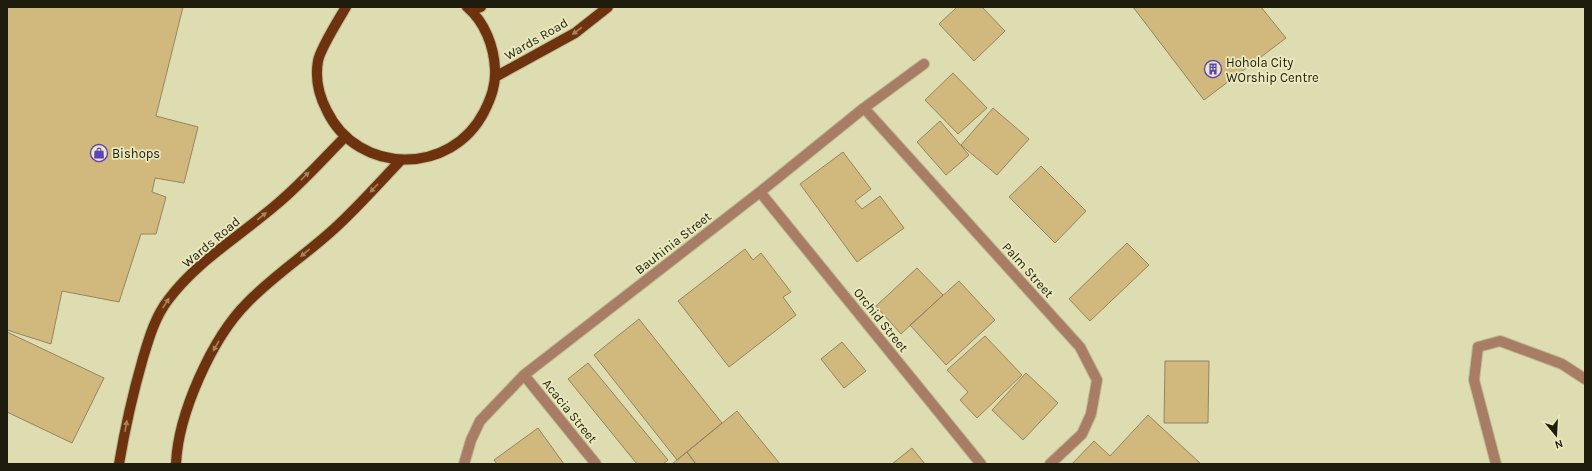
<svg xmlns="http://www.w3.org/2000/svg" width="1592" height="471" viewBox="0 0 1592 471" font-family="Karla,sans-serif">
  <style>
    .building { fill: #d1b87d; stroke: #95855f }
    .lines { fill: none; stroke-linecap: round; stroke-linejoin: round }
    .minor-casing { stroke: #bbba93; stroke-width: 12 }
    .primary-casing { stroke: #bbba93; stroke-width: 12 }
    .minor { stroke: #a97c66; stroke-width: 10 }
    .primary { stroke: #6e330e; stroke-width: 10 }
    .oneway { fill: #a6855d }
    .labels { text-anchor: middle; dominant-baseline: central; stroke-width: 3.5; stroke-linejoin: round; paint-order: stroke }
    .street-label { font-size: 13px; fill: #1e1d0d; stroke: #eaeabe }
    .poi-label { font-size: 13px; fill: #1e1d0d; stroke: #eaeabe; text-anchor: start }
  </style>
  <rect width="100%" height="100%" fill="#ddddb1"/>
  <path class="building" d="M 7,7 L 183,7 L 156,116 L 198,127 L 184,183 L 155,178 L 152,192 L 166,197 L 156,234 L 141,234 L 119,302 L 62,291 L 51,344 L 7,330 Z
    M 957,7 L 982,7 L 1005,31 L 974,61 L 939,24 Z
    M 1133,7 L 1261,7 L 1286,38 L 1204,100 Z
    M 953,73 L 987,108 L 958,134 L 925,100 Z
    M 993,108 L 1029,139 L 997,175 L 961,145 Z
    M 940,121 L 969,155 L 946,175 L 917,142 Z
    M 843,152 L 871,189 L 855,201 L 862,209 L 880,196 L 904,228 L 857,262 L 800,184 Z
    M 1041,166 L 1086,211 L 1055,243 L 1009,197 Z
    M 1127,243 L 1149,265 L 1090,321 L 1069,299 Z
    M 745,249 L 753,260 L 761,253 L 791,292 L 783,297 L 796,315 L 729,367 L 678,301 Z
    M 917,268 L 943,295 L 901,334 L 876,306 Z
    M 959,281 L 995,320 L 946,365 L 910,325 Z
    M 639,319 L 722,423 L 677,460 L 594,355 Z
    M 7,332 L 104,378 L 72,443 L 7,412 Z
    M 985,336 L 1022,375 L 977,418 L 960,400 L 968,392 L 947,370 Z
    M 842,342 L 866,371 L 844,388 L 821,359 Z
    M 1165,361 L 1209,361 L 1208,423 L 1164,423 Z
    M 588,363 L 668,460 L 663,464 L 637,464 L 568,379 Z
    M 1026,373 L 1058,403 L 1023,440 L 992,410 Z
    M 737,411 L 780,464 L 696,464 L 687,452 Z
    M 1148,415 L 1201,464 L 1072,464 L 1094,441 L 1110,456 Z
    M 538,428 L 564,464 L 497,464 L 494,460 Z
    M 912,448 L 925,464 L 892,464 Z
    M 687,452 L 696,464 L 672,464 Z"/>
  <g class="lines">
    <g class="minor-casing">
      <path id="minor" d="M 864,108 L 1080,347 L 1097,380 L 1091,414 L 1082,434 L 1050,464
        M 760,192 L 981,464
        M 524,375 L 596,464
        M 464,464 L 471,440 L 480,421 L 524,375 L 760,192 L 864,108 L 924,64
        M 1496,464 L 1474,380 L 1478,347 L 1500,341 L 1562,364 L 1585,379"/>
    </g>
    <g class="primary-casing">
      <path id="primary" d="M 346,7 C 339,19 320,49 318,61 C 315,78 319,96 327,111 C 358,175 451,176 484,112 C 491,98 496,85 495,69 C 494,47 485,22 467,7
        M 471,10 L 481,7
        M 495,77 L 575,33 L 608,7
        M 119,464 C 125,428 133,393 143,358 C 149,338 155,317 168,300 C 197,261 240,236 277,204 C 301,184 323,159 345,137
        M 176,464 C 178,414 212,338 247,303 C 274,275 307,254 335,228 C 358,207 379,183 401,160"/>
    </g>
    <use href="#minor" class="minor"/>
    <use href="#primary" class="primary"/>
  </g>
  <defs><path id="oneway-solid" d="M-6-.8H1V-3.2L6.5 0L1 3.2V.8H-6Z"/></defs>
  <g class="oneway">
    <use href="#oneway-solid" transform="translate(577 31) rotate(144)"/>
    <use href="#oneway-solid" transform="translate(305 176) rotate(-45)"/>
    <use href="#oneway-solid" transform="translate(374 188) rotate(134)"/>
    <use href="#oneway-solid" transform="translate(262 216) rotate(-39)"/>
    <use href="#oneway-solid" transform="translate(305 253) rotate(141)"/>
    <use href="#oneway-solid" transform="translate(166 303) rotate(-57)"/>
    <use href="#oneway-solid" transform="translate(216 346) rotate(120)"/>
    <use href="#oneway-solid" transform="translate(126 426) rotate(-80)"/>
  </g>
  <defs>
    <g id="building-ring" transform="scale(0.9)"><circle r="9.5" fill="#eaeabe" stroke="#5d42ba" stroke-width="1.5"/><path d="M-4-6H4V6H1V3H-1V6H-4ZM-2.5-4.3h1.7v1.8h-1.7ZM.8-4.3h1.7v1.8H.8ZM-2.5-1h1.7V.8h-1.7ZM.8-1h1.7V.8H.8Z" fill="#5d42ba"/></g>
    <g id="shop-ring" transform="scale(0.9)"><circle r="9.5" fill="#eaeabe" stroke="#5d42ba" stroke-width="1.5"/><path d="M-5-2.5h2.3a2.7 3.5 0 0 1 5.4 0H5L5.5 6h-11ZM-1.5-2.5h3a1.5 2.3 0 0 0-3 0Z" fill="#5d42ba"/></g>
  </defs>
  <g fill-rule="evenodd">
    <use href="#building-ring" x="1213" y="69"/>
    <use href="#shop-ring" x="99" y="153"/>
  </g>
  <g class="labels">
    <g class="street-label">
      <text transform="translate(536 39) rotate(-30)">Wards Road</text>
      <text transform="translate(211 242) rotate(-40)">Wards Road</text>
      <text transform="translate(673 243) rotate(-38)">Bauhinia Street</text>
      <text transform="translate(1028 270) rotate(48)">Palm Street</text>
      <text transform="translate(881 320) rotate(51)">Orchid Street</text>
      <text transform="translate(570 411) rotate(51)">Acacia Street</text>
    </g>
    <g class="poi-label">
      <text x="1226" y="62">Hohola City<tspan x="1226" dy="15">WOrship Centre</tspan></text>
      <text x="112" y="153">Bishops</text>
    </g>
  </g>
  <rect width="1592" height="471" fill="none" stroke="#1e1d0d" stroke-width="16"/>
  <g transform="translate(1556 435) rotate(162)" stroke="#eaeabe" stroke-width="3" paint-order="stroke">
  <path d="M0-3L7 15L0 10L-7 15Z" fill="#1e1d0d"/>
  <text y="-6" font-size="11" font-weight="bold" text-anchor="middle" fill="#1e1d0d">N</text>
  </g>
</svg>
